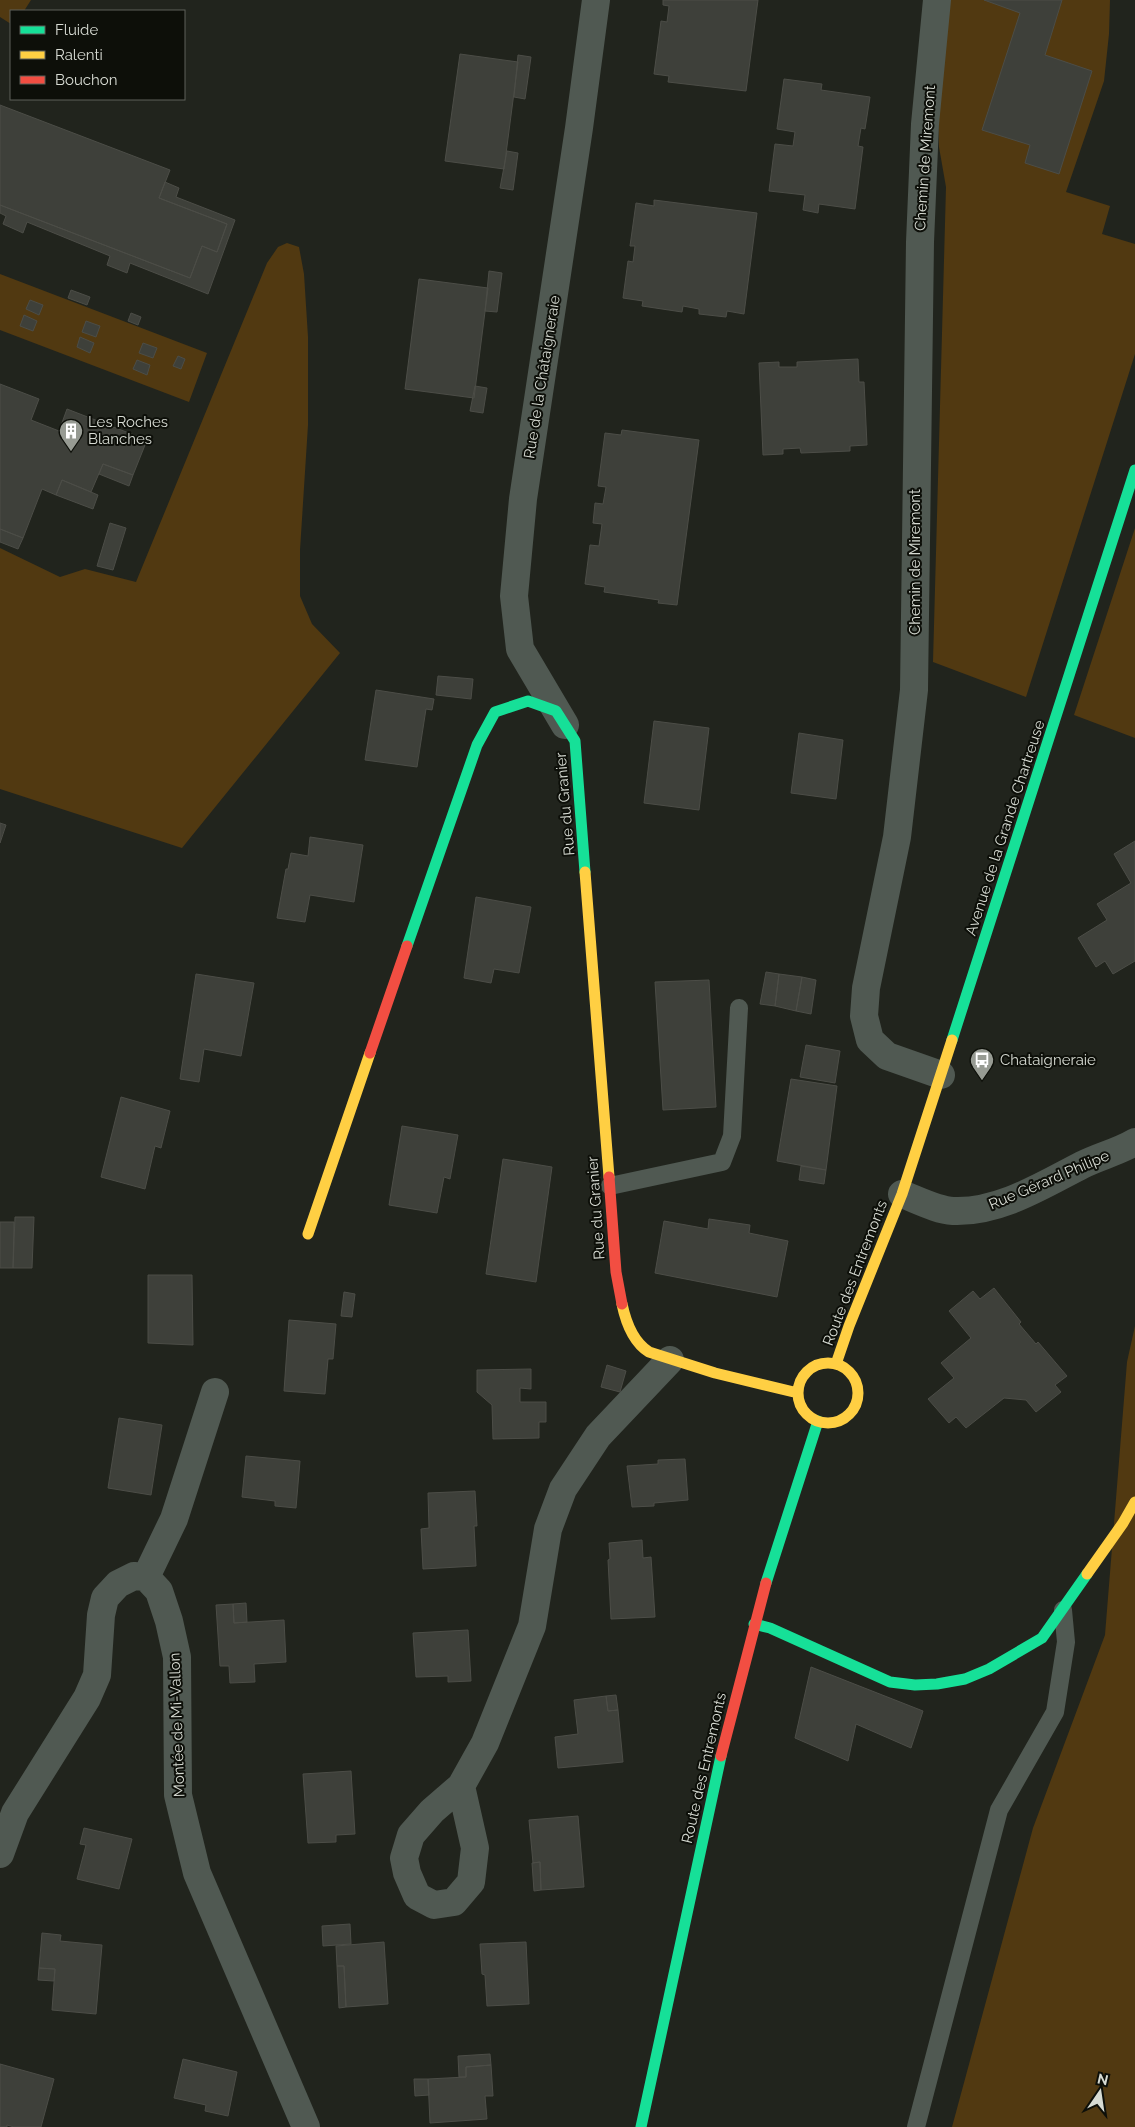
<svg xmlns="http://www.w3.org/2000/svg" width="1135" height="2127" viewBox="0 0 1135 2127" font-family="Raleway,sans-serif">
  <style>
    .green { fill: #513911 }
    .building { fill: #3e403a; stroke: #4c4d47 }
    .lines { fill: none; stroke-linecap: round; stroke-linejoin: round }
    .lane { stroke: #505952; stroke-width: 18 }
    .street { stroke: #505952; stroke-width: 28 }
    .fast { stroke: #16e098; stroke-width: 11 }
    .slow { stroke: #ffcf43; stroke-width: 11 }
    .jam { stroke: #f24e42; stroke-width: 11 }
    .labels { text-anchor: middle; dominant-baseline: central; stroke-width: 4; stroke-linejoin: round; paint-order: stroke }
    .street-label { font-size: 15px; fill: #d7dbd3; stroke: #0d0f09 }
    .poi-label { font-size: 15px; fill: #d7dbd3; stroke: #0d0f09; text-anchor: start }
  </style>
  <rect width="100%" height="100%" fill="#21241d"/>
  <path class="green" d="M 0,0 L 31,0 L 24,11 L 11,11 L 11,24 L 0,17 Z
    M 946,0 L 1110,0 L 1109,34 L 1104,81 L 1066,192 L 1110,206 L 1102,234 L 1135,244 L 1135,354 L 1026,697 L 933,662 L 946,187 L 939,147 L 938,114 Z
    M 287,243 L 299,247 L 304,274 L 308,337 L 308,425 L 300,550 L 300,596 L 312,624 L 340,653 L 182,848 L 0,789 L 0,548 L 60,577 L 85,569 L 136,582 L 267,263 L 278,247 Z
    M 0,274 L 207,353 L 189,402 L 0,330 Z
    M 1135,528 L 1135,738 L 1074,715 Z
    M 1135,1326 L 1135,2127 L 952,2127 L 1033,1828 L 1105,1635 L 1127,1362 Z"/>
  <path class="building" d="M 663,0 L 758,0 L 746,91 L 668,82 L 669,76 L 654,74 L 661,21 L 667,22 L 669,6 L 663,5 Z
    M 984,0 L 1062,0 L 1045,55 L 1092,71 L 1059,174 L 1025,163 L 1030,145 L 982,130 L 1020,13 Z
    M 460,54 L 518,62 L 504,169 L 445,161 Z
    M 518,55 L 531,57 L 525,99 L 514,97 Z
    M 784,79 L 822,84 L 821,90 L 870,97 L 865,129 L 861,128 L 858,146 L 863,147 L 855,209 L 819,204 L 818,213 L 803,210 L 805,195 L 769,191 L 775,144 L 793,146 L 795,132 L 777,129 Z
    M 0,105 L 170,170 L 159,198 L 227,224 L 217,252 L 202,246 L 190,278 L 0,205 Z
    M 507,151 L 518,153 L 513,190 L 500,188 Z
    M 165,182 L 179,188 L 176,197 L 235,220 L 208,294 L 130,263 L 127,273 L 107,265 L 110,256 L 27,222 L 23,233 L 3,224 L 6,216 L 0,213 L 0,205 L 190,278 L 202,246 L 217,252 L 227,224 L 159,198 Z
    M 654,200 L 757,213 L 744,314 L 727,311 L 726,317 L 699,314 L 699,309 L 683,306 L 682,312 L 642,306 L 643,301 L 623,298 L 628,261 L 633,262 L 635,246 L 630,246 L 636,203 L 654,206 Z
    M 489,271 L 502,273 L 497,312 L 485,311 Z
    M 419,279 L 488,288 L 474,398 L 405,389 Z
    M 71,290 L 90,297 L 87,305 L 68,298 Z
    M 30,300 L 43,305 L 39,315 L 26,309 Z
    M 131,313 L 141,317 L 138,325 L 128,321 Z
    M 24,315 L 37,321 L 33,331 L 20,326 Z
    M 86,321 L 100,326 L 96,337 L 82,332 Z
    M 80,337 L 94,343 L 90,353 L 77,347 Z
    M 143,343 L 157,348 L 153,358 L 139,353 Z
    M 178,356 L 185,359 L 181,369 L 173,366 Z
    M 858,359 L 859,382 L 864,382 L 867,445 L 850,446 L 850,451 L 801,453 L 800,448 L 783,449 L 783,454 L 763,455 L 759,363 L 779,362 L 779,367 L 797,367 L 797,362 Z
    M 137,360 L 150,365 L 147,375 L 133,369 Z
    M 0,384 L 39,399 L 31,420 L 59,431 L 67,409 L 147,440 L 133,475 L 103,464 L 91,492 L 62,480 L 56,495 L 42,489 L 23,538 L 0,529 Z
    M 475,386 L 487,388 L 483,413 L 470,411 Z
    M 622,430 L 699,440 L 677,605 L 658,603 L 659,600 L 604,592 L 605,587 L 585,584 L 590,545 L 599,546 L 602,524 L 593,523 L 595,503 L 603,504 L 606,487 L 598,486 L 605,433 L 621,435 Z
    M 103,464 L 133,475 L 129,486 L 99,474 Z
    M 62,480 L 98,495 L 93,509 L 56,495 Z
    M 110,523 L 126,528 L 113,570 L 97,566 Z
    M 0,529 L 23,538 L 18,549 L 0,542 Z
    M 438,676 L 473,679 L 471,699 L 436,695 Z
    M 376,690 L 434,699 L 432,710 L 426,709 L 417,767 L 365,760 Z
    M 654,721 L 709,728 L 699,810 L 644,803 Z
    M 799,733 L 843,740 L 836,799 L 791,793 Z
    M 0,823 L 6,825 L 0,843 Z
    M 310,837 L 363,845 L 354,902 L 310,895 L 305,922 L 277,918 L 286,869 L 288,869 L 291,853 L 308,856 Z
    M 1135,841 L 1135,961 L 1113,974 L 1105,961 L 1096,967 L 1078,938 L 1107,920 L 1097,904 L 1131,883 L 1114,854 Z
    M 476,897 L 531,907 L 519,973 L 494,969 L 491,983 L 464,978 Z
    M 766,972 L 779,974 L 775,1006 L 760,1004 Z
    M 196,974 L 254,983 L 241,1056 L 204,1049 L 199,1082 L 180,1079 Z
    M 779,974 L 802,977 L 796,1011 L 775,1006 Z
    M 802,977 L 816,980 L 811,1014 L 796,1011 Z
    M 709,980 L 716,1107 L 663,1110 L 655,982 Z
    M 806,1045 L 840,1051 L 835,1083 L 800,1077 Z
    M 791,1079 L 837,1086 L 826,1170 L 777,1161 Z
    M 121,1097 L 170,1111 L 161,1148 L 155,1146 L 145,1189 L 101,1177 Z
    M 402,1126 L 458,1135 L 450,1179 L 444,1177 L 437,1213 L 389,1205 Z
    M 503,1159 L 552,1167 L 536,1282 L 486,1274 Z
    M 801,1166 L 826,1170 L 824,1184 L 799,1180 Z
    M 15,1217 L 34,1217 L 32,1268 L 13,1268 Z
    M 709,1219 L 750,1225 L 749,1233 L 788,1241 L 777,1297 L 655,1273 L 664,1221 L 708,1229 Z
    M 0,1222 L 14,1222 L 13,1268 L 0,1268 Z
    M 148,1275 L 192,1275 L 193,1345 L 148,1343 Z
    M 994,1288 L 1021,1322 L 1019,1324 L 1036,1344 L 1038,1342 L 1067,1376 L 1055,1385 L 1061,1392 L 1036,1412 L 1026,1400 L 1004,1398 L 966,1428 L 956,1417 L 949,1423 L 928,1399 L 954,1378 L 941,1363 L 971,1338 L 949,1311 L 973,1291 L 980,1299 Z
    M 344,1292 L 355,1294 L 352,1317 L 341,1316 Z
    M 289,1320 L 336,1324 L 333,1359 L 328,1359 L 325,1394 L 284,1391 Z
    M 607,1365 L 626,1371 L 620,1392 L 601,1387 Z
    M 531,1369 L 531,1389 L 520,1388 L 520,1402 L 546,1402 L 546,1422 L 539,1422 L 539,1438 L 493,1439 L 492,1405 L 477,1392 L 477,1370 Z
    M 119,1418 L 162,1425 L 151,1495 L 108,1488 Z
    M 246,1456 L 300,1461 L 296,1508 L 275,1506 L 275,1501 L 242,1497 Z
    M 685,1459 L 688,1500 L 654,1503 L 654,1506 L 632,1507 L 627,1466 L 658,1464 L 658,1460 Z
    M 475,1491 L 477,1526 L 474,1526 L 476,1566 L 423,1569 L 421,1529 L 429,1528 L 428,1493 Z
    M 642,1540 L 643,1558 L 651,1557 L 655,1617 L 611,1619 L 608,1560 L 610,1559 L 609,1543 Z
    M 246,1603 L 247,1622 L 234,1623 L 233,1604 Z
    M 233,1604 L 234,1623 L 284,1620 L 286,1662 L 254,1664 L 255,1682 L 230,1683 L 229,1666 L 220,1666 L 216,1605 Z
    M 468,1630 L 471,1681 L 448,1682 L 448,1676 L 416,1677 L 413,1633 Z
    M 811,1667 L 923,1711 L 911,1748 L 856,1724 L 848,1761 L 795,1738 Z
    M 616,1695 L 618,1710 L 608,1711 L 606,1696 Z
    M 606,1696 L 608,1711 L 618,1710 L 623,1762 L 558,1768 L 555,1737 L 578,1734 L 574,1700 Z
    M 351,1771 L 355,1834 L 336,1835 L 336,1842 L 308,1843 L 303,1774 Z
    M 578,1816 L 584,1887 L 541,1890 L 540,1862 L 533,1863 L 529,1820 Z
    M 84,1828 L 132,1839 L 119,1889 L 77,1879 L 86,1845 L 80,1844 Z
    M 540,1862 L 541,1890 L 534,1891 L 532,1863 Z
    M 350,1924 L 351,1944 L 323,1946 L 322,1926 Z
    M 42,1933 L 61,1935 L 60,1941 L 102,1945 L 96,2014 L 52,2010 L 55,1969 L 39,1968 Z
    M 384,1942 L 388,2004 L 346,2007 L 344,1966 L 337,1966 L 336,1946 Z
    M 526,1942 L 529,2004 L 487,2006 L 485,1975 L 482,1974 L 480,1944 Z
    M 337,1966 L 344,1966 L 346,2007 L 339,2008 Z
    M 39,1968 L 55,1969 L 54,1981 L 38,1980 Z
    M 490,2054 L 491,2065 L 466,2067 L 466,2077 L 459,2077 L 458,2056 Z
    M 183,2059 L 237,2072 L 228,2116 L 205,2111 L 206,2105 L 174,2098 Z
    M 0,2064 L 54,2079 L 41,2127 L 14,2127 L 7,2125 L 7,2127 L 0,2127 Z
    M 491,2065 L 493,2096 L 485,2096 L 487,2119 L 430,2123 L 428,2079 L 466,2077 L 466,2067 Z
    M 414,2079 L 428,2079 L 429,2095 L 415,2096 Z"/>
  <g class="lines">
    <path class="lane" d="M 610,1186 L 722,1162 L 732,1136 L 739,1008
      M 916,2127 L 999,1810 L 1055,1712 L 1066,1642 L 1063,1610"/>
    <path class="street" d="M 937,0 L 925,124 L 920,242 L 914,690 L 897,837 L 866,988 L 864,1016 L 870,1040 L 887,1056 L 941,1075
      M 565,725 L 520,649 L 514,596 L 523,499 L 579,128 L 596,0
      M 902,1194 C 918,1200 937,1210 953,1211 C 999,1213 1043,1185 1082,1165 C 1100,1156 1118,1152 1135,1142
      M 146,1577 L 174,1519 L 215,1392
      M 461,1786 L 475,1848 L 471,1882 L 454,1902 L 434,1905 L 417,1896 L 407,1873 L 404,1858 L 411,1835 L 432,1811 L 461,1786 L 485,1743 L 532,1626 L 548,1529 L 563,1489 L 598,1436 L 670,1360
      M 0,1854 L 15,1813 L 87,1698 L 97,1675 L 101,1615 L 105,1598 L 118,1584 L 134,1576 L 146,1577 L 159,1591 L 169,1621 L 177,1657 L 178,1795 L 197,1873 L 306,2127"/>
    <path class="fast" d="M 407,946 L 477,745 L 495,712 L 528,701 L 556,711 L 575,741 L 585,872
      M 952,1040 L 1135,470
      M 766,1583 L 818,1421
      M 754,1624 L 770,1628 L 890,1682 L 915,1685 L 937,1684 L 965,1679 L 989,1669 L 1042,1638 L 1087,1574
      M 641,2127 L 721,1756"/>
    <path class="slow" d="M 585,872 L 609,1177
      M 308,1234 L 370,1053
      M 622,1304 C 626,1323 633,1342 649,1352 L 715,1373 L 798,1393
      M798 1393a30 30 0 1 1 60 0a30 30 0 1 1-60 0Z
      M 836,1364 L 849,1326 L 902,1194 L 952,1040
      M 1087,1574 L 1123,1523 L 1135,1502"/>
    <path class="jam" d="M 370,1053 L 407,946
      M 609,1177 L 616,1272 L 622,1304
      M 721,1756 L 766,1583"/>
  </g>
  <defs>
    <g id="building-pin" transform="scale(1.25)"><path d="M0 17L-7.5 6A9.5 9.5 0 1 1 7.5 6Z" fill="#979b93" stroke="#0d0f09"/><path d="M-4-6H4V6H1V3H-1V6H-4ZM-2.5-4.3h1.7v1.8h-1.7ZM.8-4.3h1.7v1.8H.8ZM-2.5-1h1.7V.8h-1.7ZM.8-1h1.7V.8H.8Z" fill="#fff"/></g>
    <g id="bus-pin" transform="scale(1.25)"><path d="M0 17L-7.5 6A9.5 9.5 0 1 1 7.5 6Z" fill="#979b93" stroke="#0d0f09"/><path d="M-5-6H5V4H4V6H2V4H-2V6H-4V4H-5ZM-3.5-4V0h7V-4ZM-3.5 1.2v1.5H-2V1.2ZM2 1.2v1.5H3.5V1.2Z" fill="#fff"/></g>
  </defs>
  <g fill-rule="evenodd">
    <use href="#building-pin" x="71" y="431"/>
    <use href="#bus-pin" x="982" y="1060"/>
  </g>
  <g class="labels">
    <g class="street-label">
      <text transform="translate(925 158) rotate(-86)">Chemin de Miremont</text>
      <text transform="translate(542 377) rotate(-81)">Rue de la Châtaigneraie</text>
      <text transform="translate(915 562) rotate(-90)">Chemin de Miremont</text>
      <text transform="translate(565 804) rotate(-95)">Rue du Granier</text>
      <text transform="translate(1005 828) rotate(-72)">Avenue de la Grande Chartreuse</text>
      <text transform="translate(1049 1180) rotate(-23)">Rue Gérard Philipe</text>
      <text transform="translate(596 1208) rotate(-94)">Rue du Granier</text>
      <text transform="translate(855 1273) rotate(-69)">Route des Entremonts</text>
      <text transform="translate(177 1725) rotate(-92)">Montée de Mi-Vallon</text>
      <text transform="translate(704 1768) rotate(-77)">Route des Entremonts</text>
    </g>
    <g class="poi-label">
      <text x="88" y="422">Les Roches<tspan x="88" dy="17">Blanches</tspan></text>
      <text x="1000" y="1060">Chataigneraie</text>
    </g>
  </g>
  <rect x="10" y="10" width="175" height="90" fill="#0d0f09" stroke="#5e615a"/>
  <rect x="20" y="26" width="25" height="8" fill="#16e098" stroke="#5e615a"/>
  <text x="55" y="35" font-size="15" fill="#d7dbd3">Fluide</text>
  <rect x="20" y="51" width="25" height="8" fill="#ffcf43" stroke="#5e615a"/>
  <text x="55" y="60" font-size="15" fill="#d7dbd3">Ralenti</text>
  <rect x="20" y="76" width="25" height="8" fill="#f24e42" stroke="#5e615a"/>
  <text x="55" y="85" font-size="15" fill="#d7dbd3">Bouchon</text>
  <g transform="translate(1100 2092) rotate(13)" stroke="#0d0f09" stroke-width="4" paint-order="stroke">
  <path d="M0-4L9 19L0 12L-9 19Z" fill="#d7dbd3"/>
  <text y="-8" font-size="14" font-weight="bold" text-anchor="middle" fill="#d7dbd3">N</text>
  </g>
</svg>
